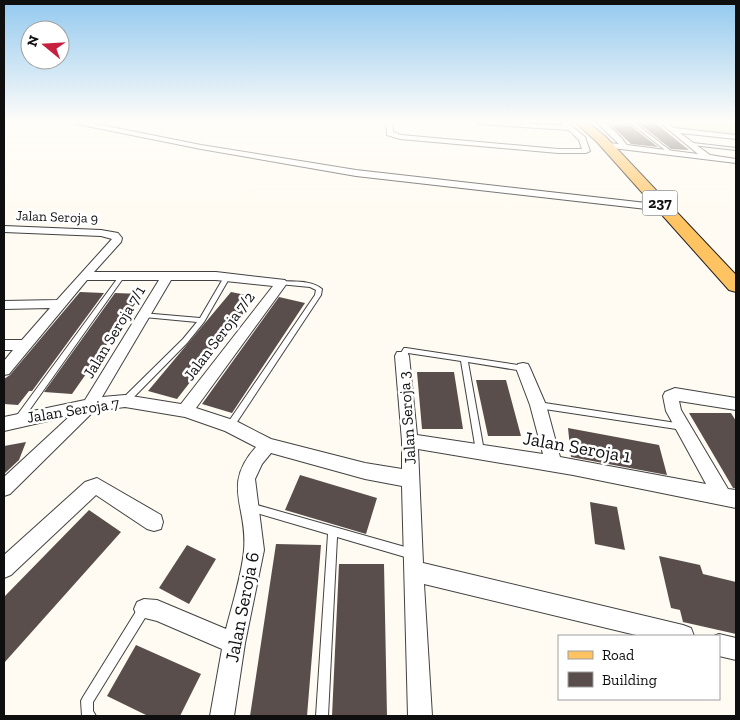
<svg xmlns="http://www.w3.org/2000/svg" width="740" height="720" viewBox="0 0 740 720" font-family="'Zilla Slab',serif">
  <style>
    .green { fill: #daecb9 }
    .building { fill: #594e4b }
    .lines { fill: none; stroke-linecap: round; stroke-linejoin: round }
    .lane-casing { stroke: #424242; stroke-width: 2 }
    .street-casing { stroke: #424242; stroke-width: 2 }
    .primary-casing { stroke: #202020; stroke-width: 2 }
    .lane { fill: #fff; fill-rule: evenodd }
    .street { fill: #fff; fill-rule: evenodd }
    .primary { fill: #ffc362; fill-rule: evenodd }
    .labels { text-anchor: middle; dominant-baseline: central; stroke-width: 5; stroke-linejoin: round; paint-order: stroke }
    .far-street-label { font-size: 14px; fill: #0f0f0f; stroke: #fff }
    .shield { fill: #fff; stroke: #575757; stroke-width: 1 }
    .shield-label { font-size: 15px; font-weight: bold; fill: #0f0f0f }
    .street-label { font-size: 16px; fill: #0f0f0f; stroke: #fff }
    .near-street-label { font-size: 19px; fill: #0f0f0f; stroke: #fff }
  </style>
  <rect width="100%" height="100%" fill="#fffbf2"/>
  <path class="green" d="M 666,122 L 735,122 L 733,134 L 679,129 Z"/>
  <path class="building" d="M 650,122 L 654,122 L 689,150 L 671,149 L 641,125 L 647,125 Z
    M 631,126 L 658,147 L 631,144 L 613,127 Z
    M 80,292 L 104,293 L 32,391 L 29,391 L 18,405 L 4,404 L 4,379 L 10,375 Z
    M 231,292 L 256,297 L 177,399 L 148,391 Z
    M 115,293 L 142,294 L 72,394 L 44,392 Z
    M 279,297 L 305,303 L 232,413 L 202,404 Z
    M 417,372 L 454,372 L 463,429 L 422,429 Z
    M 476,380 L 506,380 L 521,436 L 488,436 Z
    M 689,413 L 731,413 L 736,421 L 736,488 L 733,488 Z
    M 568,428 L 659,445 L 667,475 L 571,457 Z
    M 26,442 L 19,460 L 4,474 L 4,446 Z
    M 300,475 L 377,498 L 366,534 L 285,510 Z
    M 590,502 L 617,507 L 625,550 L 595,544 Z
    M 89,510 L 121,532 L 4,663 L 4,597 Z
    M 276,544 L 321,545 L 307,716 L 250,716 Z
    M 187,545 L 216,559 L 189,604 L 159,588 Z
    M 659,556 L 700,565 L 703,574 L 736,582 L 736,634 L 683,622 L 680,610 L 671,608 Z
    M 339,564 L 384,564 L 387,716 L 332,716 Z
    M 136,645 L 201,674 L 180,716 L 148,716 L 107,696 Z"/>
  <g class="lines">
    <g class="lane-casing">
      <path id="lane" d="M 630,122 L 648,122 L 647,123 L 636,124 L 672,152 L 672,154 L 670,154 L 632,124 L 603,126 L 601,125 L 603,124 Z
        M 693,143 L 736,148 L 736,150 L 692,145 L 691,144 Z
        M 122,274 L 125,276 L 124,277 L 21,422 L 18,423 L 15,422 L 14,420 L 15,418 L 120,275 Z
        M 227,275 L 230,277 L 204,322 L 187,343 L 128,403 L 125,404 L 122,403 L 121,401 L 122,399 L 183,339 L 197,322 L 144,317 L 141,315 L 142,313 L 200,318 L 224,277 Z
        M 281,281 C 295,282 311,280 322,289 L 321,295 L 233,428 L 230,429 L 227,428 L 226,426 L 227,424 L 315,295 L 316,290 L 310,287 L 279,284 L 279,282 Z
        M 404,348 L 406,348 L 525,366 L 526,368 L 525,370 L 523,371 L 468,362 L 484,451 L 483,454 L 480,455 L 477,454 L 476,451 L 461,361 L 408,353 L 404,358 L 402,359 L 399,356 Z
        M 538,402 L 683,424 L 686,425 L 687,427 L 686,429 L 683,430 L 538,408 L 535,407 L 534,405 L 535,403 Z
        M 250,503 L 412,549 L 415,551 L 417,554 L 415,557 L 412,559 L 337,537 L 328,716 L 316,716 L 328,534 L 250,511 L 247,510 L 246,507 L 247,504 Z
        M 144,604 L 148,605 L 149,609 L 148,613 L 93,702 L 93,711 L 96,716 L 82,716 L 81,701 L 83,697 L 140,605 Z"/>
    </g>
    <g class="street-casing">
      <path id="street" d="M 74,122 L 86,122 L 201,145 L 356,170 L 664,205 L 669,208 L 664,211 L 356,176 L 201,149 L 77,124 Z
        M 386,122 L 392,122 L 393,132 L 401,135 L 558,149 L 582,149 L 579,140 L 569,130 L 478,124 L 475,122 L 563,125 L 560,122 L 567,122 L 585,137 L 590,151 L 586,153 L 558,153 L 400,139 L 387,135 Z
        M 596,122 C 609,122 619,135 627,145 L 698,154 L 659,122 L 666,122 L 674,128 L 736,135 L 736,139 L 680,133 L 710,155 L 736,159 L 736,163 L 604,147 L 603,145 L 607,143 L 619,144 Z
        M 4,226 L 101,230 L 118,233 L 122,238 L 121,242 L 94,272 L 216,272 L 285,280 L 287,283 L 285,286 L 196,408 L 236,421 L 271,439 L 365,463 L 402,469 L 402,441 L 395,356 L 397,352 L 407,352 L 409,356 L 417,435 L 543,454 L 530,405 L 516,368 L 518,364 L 523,363 L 528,364 L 530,368 L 546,405 L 560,457 L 706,484 L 666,411 L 663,396 L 665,392 L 675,388 L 736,398 L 736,410 L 679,401 L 681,410 L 728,489 L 736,490 L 736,508 L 573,475 L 418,449 L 423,563 L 683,625 L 691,628 L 694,636 L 640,636 L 424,584 L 432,716 L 408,716 L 402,486 L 365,479 L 271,453 L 262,464 L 255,479 L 264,550 L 245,643 L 234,716 L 210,716 L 222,649 L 157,621 L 137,616 L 134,609 L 137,602 L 144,599 L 157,600 L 226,629 C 232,605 242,574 244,550 C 248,506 221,486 256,447 L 225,431 L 185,417 L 125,407 L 94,411 L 10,494 L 4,496 L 4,477 L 70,416 L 4,431 L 4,417 L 85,400 L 159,280 L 87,280 L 9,374 L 4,375 L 4,361 L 13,350 L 4,350 L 4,340 L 22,340 L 50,308 L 4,309 L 4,301 L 57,300 L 112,239 L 101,236 L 4,232 ZM 171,280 L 216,280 L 273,286 L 181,404 L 125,395 L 102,397 Z
        M 97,478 L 161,515 L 163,522 L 161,529 L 154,531 L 147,529 L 96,495 L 11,575 L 4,578 L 4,555 L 85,482 Z
        M 719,634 L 736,638 L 736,660 L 719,656 L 719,636 L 714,636 Z"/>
    </g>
    <g class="primary-casing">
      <path id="primary" d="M 575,122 L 587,122 L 605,136 L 736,275 L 736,292 L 729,290 L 597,142 Z"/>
    </g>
    <use href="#lane" class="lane"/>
    <use href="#street" class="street"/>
    <use href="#primary" class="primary"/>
  </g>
  <linearGradient id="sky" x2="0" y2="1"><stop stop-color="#93c9ef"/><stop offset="0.55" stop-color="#fffdf9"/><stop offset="1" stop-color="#fffdf9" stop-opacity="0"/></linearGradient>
  <rect width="740" height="222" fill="url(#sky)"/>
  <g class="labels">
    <g class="far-street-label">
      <text transform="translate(57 217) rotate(2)">Jalan Seroja 9</text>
    </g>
    <rect class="shield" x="642.5" y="190.5" width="35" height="25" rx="4"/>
    <g class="shield-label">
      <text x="660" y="203">237</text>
    </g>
    <g class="street-label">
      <text transform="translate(114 332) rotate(-59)">Jalan Seroja 7/1</text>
      <text transform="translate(219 336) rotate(-53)">Jalan Seroja 7/2</text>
      <text transform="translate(73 410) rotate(-9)">Jalan Seroja 7</text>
      <text transform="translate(407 418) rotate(-94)">Jalan Seroja 3</text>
    </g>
    <g class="near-street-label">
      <text transform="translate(577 447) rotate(10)">Jalan Seroja 1</text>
      <text transform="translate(242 607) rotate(-79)">Jalan Seroja 6</text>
    </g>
  </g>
  <rect width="740" height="720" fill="none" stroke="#0f0f0f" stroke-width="10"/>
  <rect x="558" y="635" width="162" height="65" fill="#ffffff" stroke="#9f9f9f"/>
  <rect x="568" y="651" width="25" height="8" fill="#ffc362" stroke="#9f9f9f"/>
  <text x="602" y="660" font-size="15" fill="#0f0f0f">Road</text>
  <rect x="568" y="672" width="25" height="15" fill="#594e4b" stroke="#9f9f9f"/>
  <text x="602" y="685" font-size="15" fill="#0f0f0f">Building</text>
  <g transform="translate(45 45) rotate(288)"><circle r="24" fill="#ffffff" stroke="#9f9f9f"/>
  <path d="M0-4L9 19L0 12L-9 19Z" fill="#c71f3e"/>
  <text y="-8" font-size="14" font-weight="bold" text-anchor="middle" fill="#0f0f0f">N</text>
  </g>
</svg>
